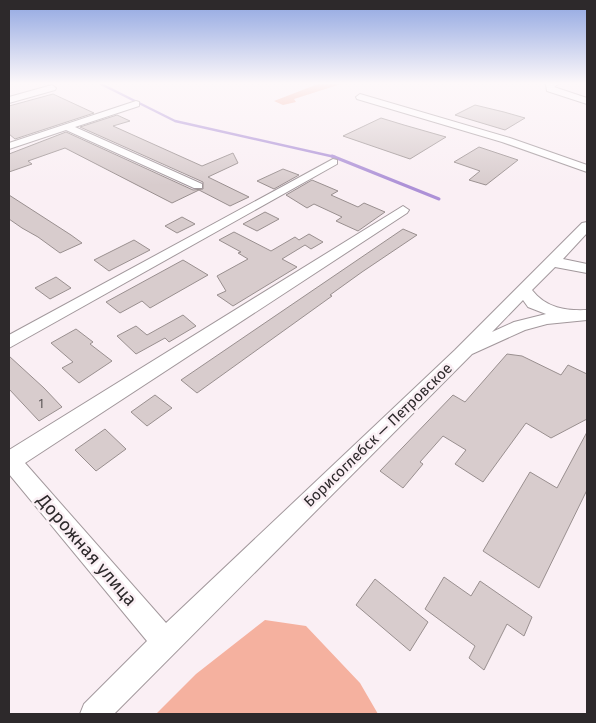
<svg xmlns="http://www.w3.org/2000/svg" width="596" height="723" viewBox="0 0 596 723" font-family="'Fira Sans',sans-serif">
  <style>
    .forest { fill: #f5b19f }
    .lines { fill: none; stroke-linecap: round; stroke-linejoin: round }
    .stream-far1 { stroke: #ad91d7; stroke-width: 2.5 }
    .stream { stroke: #ad91d7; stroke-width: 3 }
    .building { fill: #d8cccd; stroke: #998f8f }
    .minor-casing { stroke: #a2989c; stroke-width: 2 }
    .minor { fill: #fff; fill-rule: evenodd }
    .labels { text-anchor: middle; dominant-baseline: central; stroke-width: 5; stroke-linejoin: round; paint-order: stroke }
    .number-label { font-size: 12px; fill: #585254 }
    .street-label { font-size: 15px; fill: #2d292b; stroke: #faeff4 }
    .near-street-label { font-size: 18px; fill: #2d292b; stroke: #faeff4 }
  </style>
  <rect width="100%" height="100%" fill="#faeff4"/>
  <path class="forest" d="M 318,84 L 341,84 L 294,99 L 296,102 L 283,105 L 274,101 Z
    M 265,620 L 306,626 L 360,683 L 378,714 L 156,714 L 196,674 Z"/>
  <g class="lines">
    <path class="stream-far1" d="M 101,84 L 175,121 L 335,157"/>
    <path class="stream" d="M 332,156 L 439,199"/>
  </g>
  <path class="building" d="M 53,94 L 94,113 L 15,139 L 9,134 L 9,106 Z
    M 475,105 L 504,112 L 525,118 L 505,130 L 455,115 Z
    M 117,115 L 130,121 L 113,126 L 202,166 L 233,153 L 238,163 L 208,177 L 249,197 L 230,206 L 199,190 L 172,203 L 65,148 L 28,161 L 32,164 L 9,172 L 9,154 L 66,132 L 193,190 L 203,189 L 203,182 L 80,127 Z
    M 381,118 L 404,125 L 446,137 L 410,159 L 343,136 Z
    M 479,147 L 518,160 L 486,185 L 469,180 L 480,171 L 454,162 Z
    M 283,169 L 299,175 L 274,189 L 257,181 Z
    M 312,180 L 338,191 L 331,195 L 358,207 L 364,203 L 385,212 L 358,231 L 336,221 L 342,217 L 314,204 L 307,208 L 286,195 Z
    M 9,195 L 71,235 L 82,243 L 60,253 L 38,237 L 22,228 L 9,219 Z
    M 265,212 L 279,219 L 257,231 L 243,224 Z
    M 182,217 L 195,224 L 177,233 L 165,226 Z
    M 403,229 L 417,235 L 362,272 L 330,295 L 332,296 L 197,393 L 181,380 Z
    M 234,232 L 271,251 L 295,237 L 299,240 L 309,234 L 323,242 L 311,249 L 305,245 L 282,259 L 297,267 L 233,306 L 217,295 L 226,291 L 217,276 L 248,259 L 238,253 L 241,252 L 219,240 Z
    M 134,240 L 150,250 L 109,271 L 94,260 Z
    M 183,260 L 208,275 L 150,308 L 142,301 L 120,313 L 106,302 Z
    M 56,277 L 71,288 L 50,299 L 35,288 Z
    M 183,315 L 196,326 L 169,342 L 165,338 L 136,354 L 117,336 L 136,326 L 147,335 Z
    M 76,329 L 93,342 L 90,344 L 112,361 L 79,383 L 62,368 L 73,362 L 51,343 Z
    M 507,354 L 522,356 L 561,375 L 568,365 L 587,374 L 587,419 L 551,438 L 526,423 L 483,482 L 455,464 L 466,450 L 443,436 L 420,462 L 423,464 L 403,488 L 380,471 L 453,395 L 465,402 Z
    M 9,356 L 44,388 L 62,407 L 39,421 L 9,389 Z
    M 155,395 L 172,408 L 147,426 L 131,412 Z
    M 105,429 L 126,449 L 96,471 L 75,450 Z
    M 587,432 L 587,490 L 539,588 L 483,551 L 530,472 L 557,488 Z
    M 444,577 L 471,596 L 480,581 L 532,617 L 524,636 L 507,624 L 484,670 L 469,658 L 475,646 L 425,609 Z
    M 375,579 L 428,622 L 410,651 L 356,605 Z"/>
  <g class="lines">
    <g class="minor-casing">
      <path id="minor" d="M 546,84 L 558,84 L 554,87 L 587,98 L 587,104 L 547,91 Z
        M 52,85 L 56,88 L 55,90 L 9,103 L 9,97 Z
        M 360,94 L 510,138 L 587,165 L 587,172 L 502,142 L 357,99 L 356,97 Z
        M 136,101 L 139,102 L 139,106 L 75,127 L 202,184 L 202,188 L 194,188 L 66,130 L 9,149 L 9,143 Z
        M 333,159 L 337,160 L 337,164 L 9,348 L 9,335 Z
        M 403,206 L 409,210 L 407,213 L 25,463 L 166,623 L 455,350 L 582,223 L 587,222 L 587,233 L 563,259 L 587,264 L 587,273 L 555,267 L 532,290 C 546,308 566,311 587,310 L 587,320 L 547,324 L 525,330 L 472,354 L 114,714 L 80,714 L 84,704 L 147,641 L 9,474 L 9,450 ZM 523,300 L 528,307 L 546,314 L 514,322 L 492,332 Z"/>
    </g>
    <use href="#minor" class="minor"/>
  </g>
  <linearGradient id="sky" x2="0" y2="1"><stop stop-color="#90a6e1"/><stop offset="0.45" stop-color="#fdf8fa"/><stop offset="1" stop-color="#fdf8fa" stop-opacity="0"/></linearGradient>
  <rect width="596" height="185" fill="url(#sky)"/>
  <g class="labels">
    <g class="number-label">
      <text x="41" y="404">1</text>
    </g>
    <g class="street-label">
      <text transform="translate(378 435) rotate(-44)">Борисоглебск — Петровское</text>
    </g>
    <g class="near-street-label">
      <text transform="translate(87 550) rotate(49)">Дорожная улица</text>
    </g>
  </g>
  <rect width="596" height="723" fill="none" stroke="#2d292b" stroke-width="20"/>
</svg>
